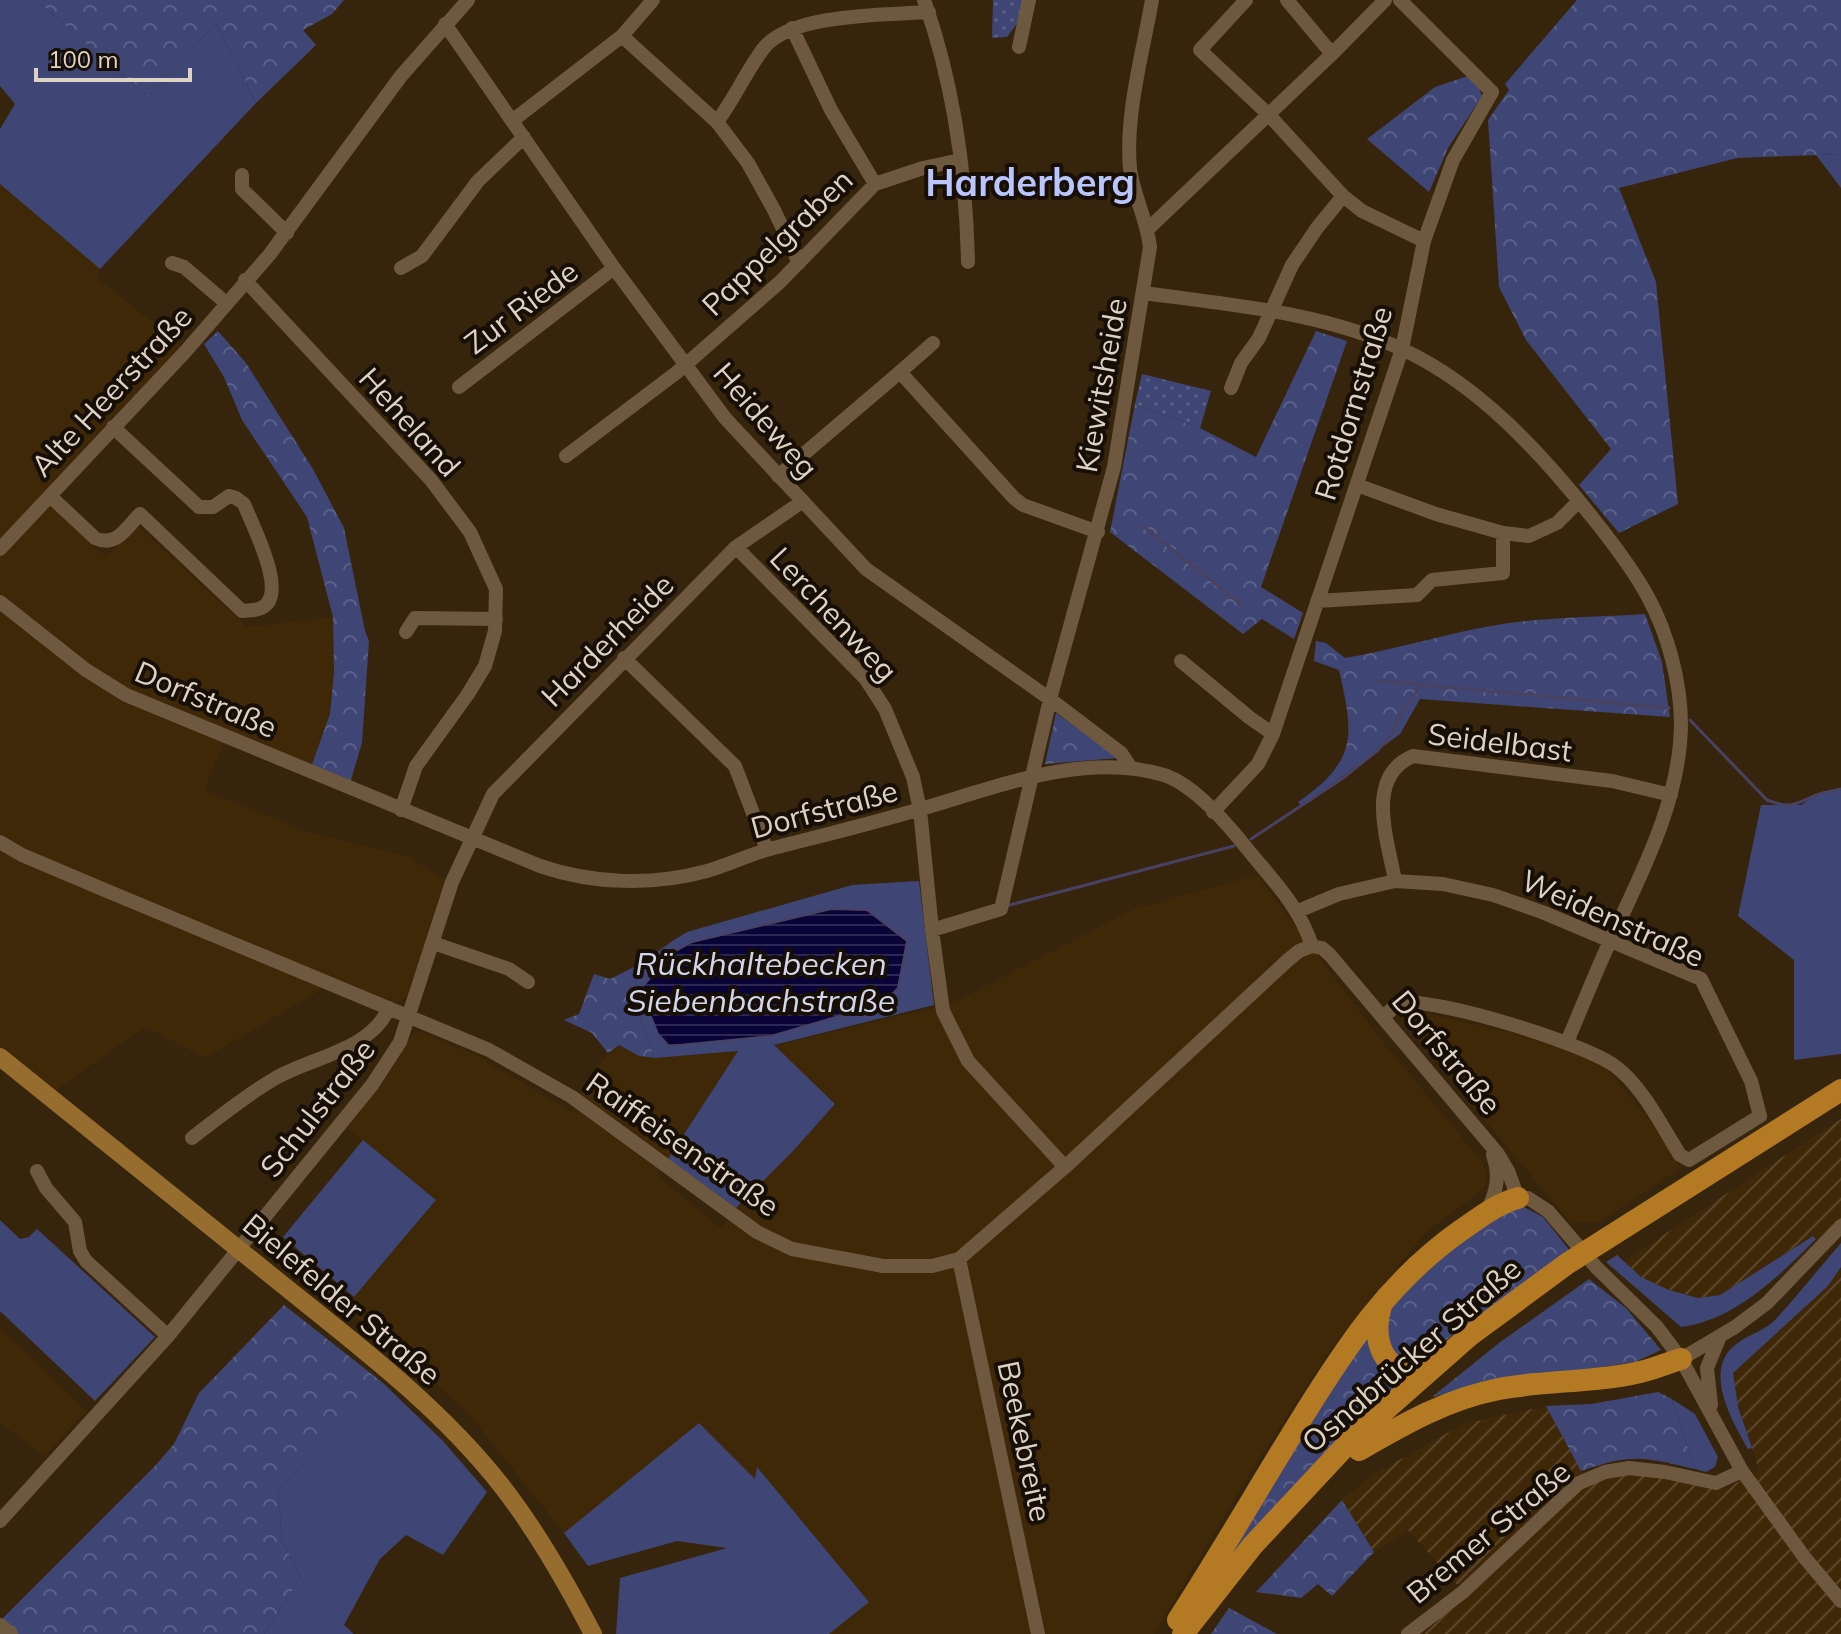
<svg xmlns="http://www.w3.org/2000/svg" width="1841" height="1634" viewBox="0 0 1841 1634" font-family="Mulish,sans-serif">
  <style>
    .built { fill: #3f2808 }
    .industrial { fill: url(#industrial-furrows) }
    .grass { fill: #3f4675; fill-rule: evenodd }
    .forest { fill: url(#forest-crowns) }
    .park { fill: url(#park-dots) }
    .water { fill: url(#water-rules); stroke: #494162; stroke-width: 2 }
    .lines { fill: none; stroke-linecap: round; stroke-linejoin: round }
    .stream { stroke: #494162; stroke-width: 3 }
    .minor { stroke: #6e5940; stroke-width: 14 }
    .major { stroke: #976c2f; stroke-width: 18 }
    .highway { stroke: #b37923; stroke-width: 22 }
    .labels { text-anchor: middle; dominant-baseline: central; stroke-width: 8; stroke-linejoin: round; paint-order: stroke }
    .street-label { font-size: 30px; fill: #ddd2c4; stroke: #170f06 }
    .water-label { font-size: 32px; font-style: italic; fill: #d1d6eb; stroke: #170f06 }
    .district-label { font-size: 38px; font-weight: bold; fill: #bac4fd; stroke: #170f06 }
  </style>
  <defs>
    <pattern id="industrial-furrows" width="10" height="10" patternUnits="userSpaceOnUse" patternTransform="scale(2)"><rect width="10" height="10" fill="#3f2808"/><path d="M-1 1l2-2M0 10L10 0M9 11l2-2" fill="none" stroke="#5a462a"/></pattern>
    <pattern id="forest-crowns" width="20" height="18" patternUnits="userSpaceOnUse" patternTransform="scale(2)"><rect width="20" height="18" fill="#3f4675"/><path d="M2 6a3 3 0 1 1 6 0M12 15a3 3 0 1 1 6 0" fill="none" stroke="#5a6087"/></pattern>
    <pattern id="park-dots" width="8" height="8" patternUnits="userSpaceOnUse" patternTransform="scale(2)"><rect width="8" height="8" fill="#3f4675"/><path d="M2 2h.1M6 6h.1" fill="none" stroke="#5a6087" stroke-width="1.8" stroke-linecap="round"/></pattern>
    <pattern id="water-rules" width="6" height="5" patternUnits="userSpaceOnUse" patternTransform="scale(2)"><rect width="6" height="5" fill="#090338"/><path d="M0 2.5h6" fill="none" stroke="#2c2753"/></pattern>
  </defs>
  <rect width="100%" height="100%" fill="#36240c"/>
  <path class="built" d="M 0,184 L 100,269 L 97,278 L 181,345 L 40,496 L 106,557 L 137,525 L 247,627 L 333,617 L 334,672 L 330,714 L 311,767 L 228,733 L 204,790 L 314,834 L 408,856 L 445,880 L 407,996 L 397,1003 L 327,976 L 319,991 L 205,1058 L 145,1027 L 48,1096 L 0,1058 Z
    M 1257,875 L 1379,1037 L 1483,1163 L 1488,1180 L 1481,1191 L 1426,1232 L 1328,1353 L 1259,1459 L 1154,1634 L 829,1634 L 869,1602 L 757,1468 L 756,1480 L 699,1424 L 564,1533 L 466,1410 L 345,1308 L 436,1200 L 347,1128 L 385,1079 L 412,1035 L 421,1032 L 474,1054 L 572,1112 L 582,1092 L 608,1053 L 618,1045 L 639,1056 L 655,1058 L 739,1051 L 657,1175 L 722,1229 L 736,1208 L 794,1150 L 834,1104 L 774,1046 L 950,1004 L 1134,909 Z
    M 1413,1010 L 1512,1033 L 1581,1055 L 1606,1068 L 1651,1122 L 1681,1168 L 1598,1223 L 1569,1221 L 1403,1022 L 1403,1014 Z
    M 0,1328 L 86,1411 L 45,1456 L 0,1423 Z"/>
  <path class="industrial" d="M 1841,1119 L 1841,1234 L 1816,1239 L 1812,1236 L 1720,1295 L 1698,1298 L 1669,1290 L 1641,1277 L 1622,1262 Z
    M 1841,1267 L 1841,1634 L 1408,1634 L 1463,1591 L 1408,1530 L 1374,1552 L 1342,1500 L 1371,1476 L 1463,1424 L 1546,1406 L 1587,1482 L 1626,1470 L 1726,1489 L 1759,1470 L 1738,1407 L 1732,1373 L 1828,1286 Z"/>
  <path class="grass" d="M 0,0 L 36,0 L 148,97 L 216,23 L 256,103 L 100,269 L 0,184 L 0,129 L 15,104 L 0,86 Z
    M 1841,154 L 1841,188 L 1816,155 Z
    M 1841,789 L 1841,1054 L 1794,1060 L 1794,960 L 1738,916 L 1761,805 L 1801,805 L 1816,795 Z
    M 919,881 L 934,1005 L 774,1045 L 835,1104 L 794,1150 L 736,1208 L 668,1159 L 738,1051 L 655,1058 L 628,987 L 671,942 L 687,932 L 852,885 ZM 831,909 L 771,1036 L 669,1046 L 676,951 L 692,942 Z
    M 363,1140 L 436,1200 L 354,1297 L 283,1237 Z
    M 0,1220 L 20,1239 L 29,1237 L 37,1229 L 155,1337 L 95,1401 L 0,1311 Z
    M 1813,1236 L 1816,1239 C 1779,1276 1735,1320 1681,1327 L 1606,1262 L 1617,1255 L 1641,1277 L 1669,1290 L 1698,1298 L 1720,1295 Z
    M 1841,1243 L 1841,1267 L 1828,1286 L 1733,1373 L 1738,1407 L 1752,1448 L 1748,1449 C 1733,1423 1703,1372 1734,1346 C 1746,1335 1765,1331 1776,1319 C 1798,1295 1819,1268 1841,1243 Z
    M 383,1383 L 443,1441 L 487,1492 L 443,1555 L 406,1535 L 380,1559 L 344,1625 L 354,1634 L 264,1634 L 301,1577 L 282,1540 L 278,1489 Z
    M 1672,1399 L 1695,1414 L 1718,1457 L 1715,1467 L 1706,1472 L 1695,1469 Z
    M 699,1423 L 755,1479 L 757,1467 L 869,1602 L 829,1634 L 616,1634 L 620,1578 L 727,1548 L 677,1541 L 588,1566 L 564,1533 Z"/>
  <path class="forest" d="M 36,0 L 344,0 L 332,14 L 303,30 L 316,45 L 256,103 L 216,23 L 148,97 Z
    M 1577,0 L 1841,0 L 1841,154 L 1737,158 L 1619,188 L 1656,282 L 1678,504 L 1619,533 L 1579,485 L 1611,449 L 1526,340 L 1499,287 L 1488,120 L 1509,90 L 1505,84 Z
    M 1468,76 L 1479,88 L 1482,96 L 1448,148 L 1429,192 L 1367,139 L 1435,87 Z
    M 218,331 L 246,363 L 313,469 L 344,528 L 365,631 L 369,641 L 362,743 L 350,783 L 311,767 L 330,714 L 334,672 L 333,617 L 307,517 L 242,420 L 224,377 L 204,344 Z
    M 1316,331 L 1347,341 L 1261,587 L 1303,613 L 1294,639 L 1262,619 L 1243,634 L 1110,532 L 1135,404 L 1200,428 L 1256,457 Z
    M 1645,614 L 1662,662 L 1670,717 L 1420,699 L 1400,734 L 1302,806 L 1298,802 C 1358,761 1354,735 1339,670 L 1314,661 L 1316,641 L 1326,643 L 1345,658 C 1400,649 1453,631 1509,623 C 1554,617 1600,617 1645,614 Z
    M 1056,713 L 1118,758 L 1045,764 Z
    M 671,942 L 628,987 L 655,1058 L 639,1056 L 619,1045 L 608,1053 L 592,1033 L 564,1020 L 579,1014 L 594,974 L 610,979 L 640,964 Z
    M 1522,1206 L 1543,1217 L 1570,1251 L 1435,1348 L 1400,1361 C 1390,1350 1378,1340 1382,1324 C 1388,1292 1466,1235 1494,1219 C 1503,1213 1513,1210 1522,1206 Z
    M 1589,1279 L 1626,1308 L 1661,1350 L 1635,1362 L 1481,1385 L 1432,1397 L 1499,1343 Z
    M 284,1305 L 383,1383 L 278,1489 L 282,1540 L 301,1577 L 264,1634 L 0,1634 L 0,1621 L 155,1466 L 174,1444 L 199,1393 Z
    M 1368,1329 C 1368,1358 1381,1370 1406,1380 L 1210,1584 Z
    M 1658,1392 L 1672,1399 L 1695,1469 C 1643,1457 1633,1453 1581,1471 L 1546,1406 L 1591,1404 Z
    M 1342,1500 L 1374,1552 L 1332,1596 L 1318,1584 L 1301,1598 L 1256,1592 Z
    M 1229,1608 L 1277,1634 L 1211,1634 Z"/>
  <path class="park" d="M 993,0 L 1023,0 L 1019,21 L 1007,37 L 992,38 Z
    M 1142,374 L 1211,391 L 1200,428 L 1135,404 Z"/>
  <path class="water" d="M 831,909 L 867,910 L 907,941 L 898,988 L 883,1003 L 771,1036 L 669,1046 L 658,1034 L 640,989 L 676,951 L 692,942 Z"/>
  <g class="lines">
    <path class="stream" d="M 1143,526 L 1242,605
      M 1372,680 L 1669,708
      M 1690,720 L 1767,800 C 1791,809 1794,805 1816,795 C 1823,792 1833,791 1841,789
      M 1251,839 L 1343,778 L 1378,750 L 1391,735 L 1401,714 L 1422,684
      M 1010,905 L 1234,846
      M 628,987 L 644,989"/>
    <path class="minor" d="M 924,0 C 954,84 966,174 968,262
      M 1246,0 L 1200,50 L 1268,114 L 1343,196 L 1362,211 L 1424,241
      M 1287,0 L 1332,54
      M 445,24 L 614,268 L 725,418 L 866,569 L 1050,699 L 1121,753 L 1131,768
      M 792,28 L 831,110 L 875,184
      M 622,36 L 717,122 L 748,163 L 774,210 L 799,263
      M 1019,47 L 1029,0
      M 512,121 L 622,36 L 653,0
      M 717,122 C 734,99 746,72 763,49 C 790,13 886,15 929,12
      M 242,175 L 242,189 L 287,233
      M 1148,229 L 1332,54 L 1385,0
      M 172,263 L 184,267 L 226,303
      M 401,268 L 422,256 L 478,181 L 524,137
      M 245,280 L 431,480 L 470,532 L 496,589 L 495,631 L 485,666 L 468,694 L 416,766 L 401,810
      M 1144,293 C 1231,305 1323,312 1404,350 C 1480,386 1540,452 1592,517 C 1612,542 1633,569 1648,597 C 1668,634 1681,682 1681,725 C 1680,800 1643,870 1612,937 C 1596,971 1582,1007 1567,1042
      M 900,372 L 933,343
      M 459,387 L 614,268
      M 1231,388 L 1241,363 L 1259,338 L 1292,265 L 1317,228 L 1343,196
      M 566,456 L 676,373 L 780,282 L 875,184 L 923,168 L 960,160
      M 778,476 L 900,372 L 1014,498 L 1023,505 L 1098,532
      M 1357,485 L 1436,514 L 1503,533 L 1529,536 L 1557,523 L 1579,501
      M 50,496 L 95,538 C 116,548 126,528 140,514 L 242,611 C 248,610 256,611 261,608 C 290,596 252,525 244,504 L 236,498 L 229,496 L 213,507 L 199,507 L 113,427
      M 736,547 L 865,678 L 885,709 L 913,777 L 920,810 L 932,930 L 943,1011 L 968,1061 L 1065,1167
      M 0,549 L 185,352 L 270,254 L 401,76 L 468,0
      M 1317,601 L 1417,595 L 1432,580 L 1503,573 L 1503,533
      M 0,602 L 86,670 L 126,695 L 540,866 C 593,884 652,886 707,871 C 728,865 748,855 770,849 C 832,833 895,818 957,798 C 1022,778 1095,755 1164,775 C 1195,785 1229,826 1249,851 C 1275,883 1299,906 1312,946
      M 406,632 L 415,618 L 496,619
      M 624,658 L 735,766 L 767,850
      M 1181,661 L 1250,718 L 1273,734
      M 1213,812 L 1258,764 L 1273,734 L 1402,349 L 1424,241 L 1453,160 L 1492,92 L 1400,0
      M 0,842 L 22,855 L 100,888 L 489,1050 L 572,1097 L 757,1232 L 792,1249 L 883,1266 L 932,1266 L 959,1259 L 1065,1167 L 1288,960 L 1299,951 L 1312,946
      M 1395,881 C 1388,840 1364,777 1413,756 L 1612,781 L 1671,795
      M 1298,911 L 1339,894 L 1395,881 L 1443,884 L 1493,895 L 1542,912 L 1701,979 L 1751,1081 L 1760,1116 L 1689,1160 L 1680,1155 C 1661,1125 1643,1087 1615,1066 C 1586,1044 1438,998 1403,1003 C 1395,1004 1390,1011 1384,1017
      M 932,930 L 1001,909 L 1050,699 L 1114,467 L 1150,247 C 1147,220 1133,194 1130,168 C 1125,115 1143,52 1152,0
      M 433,943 L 509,969 L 528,982
      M 1312,946 L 1322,948 L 1330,955 L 1498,1154 L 1508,1171 L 1518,1198 L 1528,1198 L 1548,1211 L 1596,1267 L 1657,1327 L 1681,1359 L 1742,1471 L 1805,1558 L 1841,1601
      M 192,1138 C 219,1117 245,1096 274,1079 C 311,1057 370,1051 389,1008
      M 37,1171 L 46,1188 L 75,1222 L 80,1251 L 86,1261 L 168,1336
      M 1487,1211 C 1497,1191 1500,1176 1493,1155
      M 959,1259 L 1038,1634
      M 1681,1359 L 1735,1327 L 1767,1303 L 1841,1226
      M 1711,1405 L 1707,1368 L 1720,1336
      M 0,1521 L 168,1336 L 372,1085 L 400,1042 L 452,882 L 493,794 L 736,547 L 803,501
      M 0,1625 L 11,1634
      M 1408,1634 L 1463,1592 L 1579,1483 L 1605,1472 L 1629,1468 L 1665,1472 L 1716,1483 L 1742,1471"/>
    <path class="major" d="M 0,1057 C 93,1132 185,1206 278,1281 C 356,1344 438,1405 501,1485 C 537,1531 566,1582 593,1634"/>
    <path class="highway" d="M 1381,1306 C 1368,1346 1392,1390 1433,1357
      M 1359,1450 C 1404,1424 1447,1399 1499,1389 C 1545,1380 1594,1383 1640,1372 C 1654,1369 1667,1363 1681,1359
      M 1178,1620 C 1220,1555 1259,1487 1300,1421 C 1345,1348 1388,1282 1460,1231 C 1479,1218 1496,1204 1518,1198
      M 1183,1634 L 1253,1545 L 1351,1440 L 1469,1336 L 1568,1263 L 1841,1090"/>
  </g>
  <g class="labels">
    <g class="street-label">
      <text transform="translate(777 242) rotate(-44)">Pappelgraben</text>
      <text transform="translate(521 307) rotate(-37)">Zur Riede</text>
      <text transform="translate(1101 385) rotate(-80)">Kiewitsheide</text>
      <text transform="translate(111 391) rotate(-47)">Alte Heerstraße</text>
      <text transform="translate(1353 403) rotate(-73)">Rotdornstraße</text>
      <text transform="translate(766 420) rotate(49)">Heideweg</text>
      <text transform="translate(410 422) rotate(48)">Heheland</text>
      <text transform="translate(834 614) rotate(47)">Lerchenweg</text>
      <text transform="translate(607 640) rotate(-45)">Harderheide</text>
      <text transform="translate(206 699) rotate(23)">Dorfstraße</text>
      <text transform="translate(1500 742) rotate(7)">Seidelbast</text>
      <text transform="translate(824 809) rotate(-15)">Dorfstraße</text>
      <text transform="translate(1613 918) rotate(24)">Weidenstraße</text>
      <text transform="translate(1447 1052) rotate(50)">Dorfstraße</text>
      <text transform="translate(317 1108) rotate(-52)">Schulstraße</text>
      <text transform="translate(683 1144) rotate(35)">Raiffeisenstraße</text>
      <text transform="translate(342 1299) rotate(40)">Bielefelder Straße</text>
      <text transform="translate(1411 1355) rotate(-41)">Osnabrücker Straße</text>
      <text transform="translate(1025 1441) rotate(78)">Beekebreite</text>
      <text transform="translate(1488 1532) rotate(-40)">Bremer Straße</text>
    </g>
    <g class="water-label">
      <text x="761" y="963">Rückhaltebecken<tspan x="761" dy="37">Siebenbachstraße</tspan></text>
    </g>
    <g class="district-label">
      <text x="1030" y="182">Harderberg</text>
    </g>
  </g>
  <path d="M36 68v12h154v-12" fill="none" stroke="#ddd2c4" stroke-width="4"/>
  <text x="48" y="68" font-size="24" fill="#ddd2c4" stroke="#170f06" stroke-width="6" paint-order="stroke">100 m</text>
</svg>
